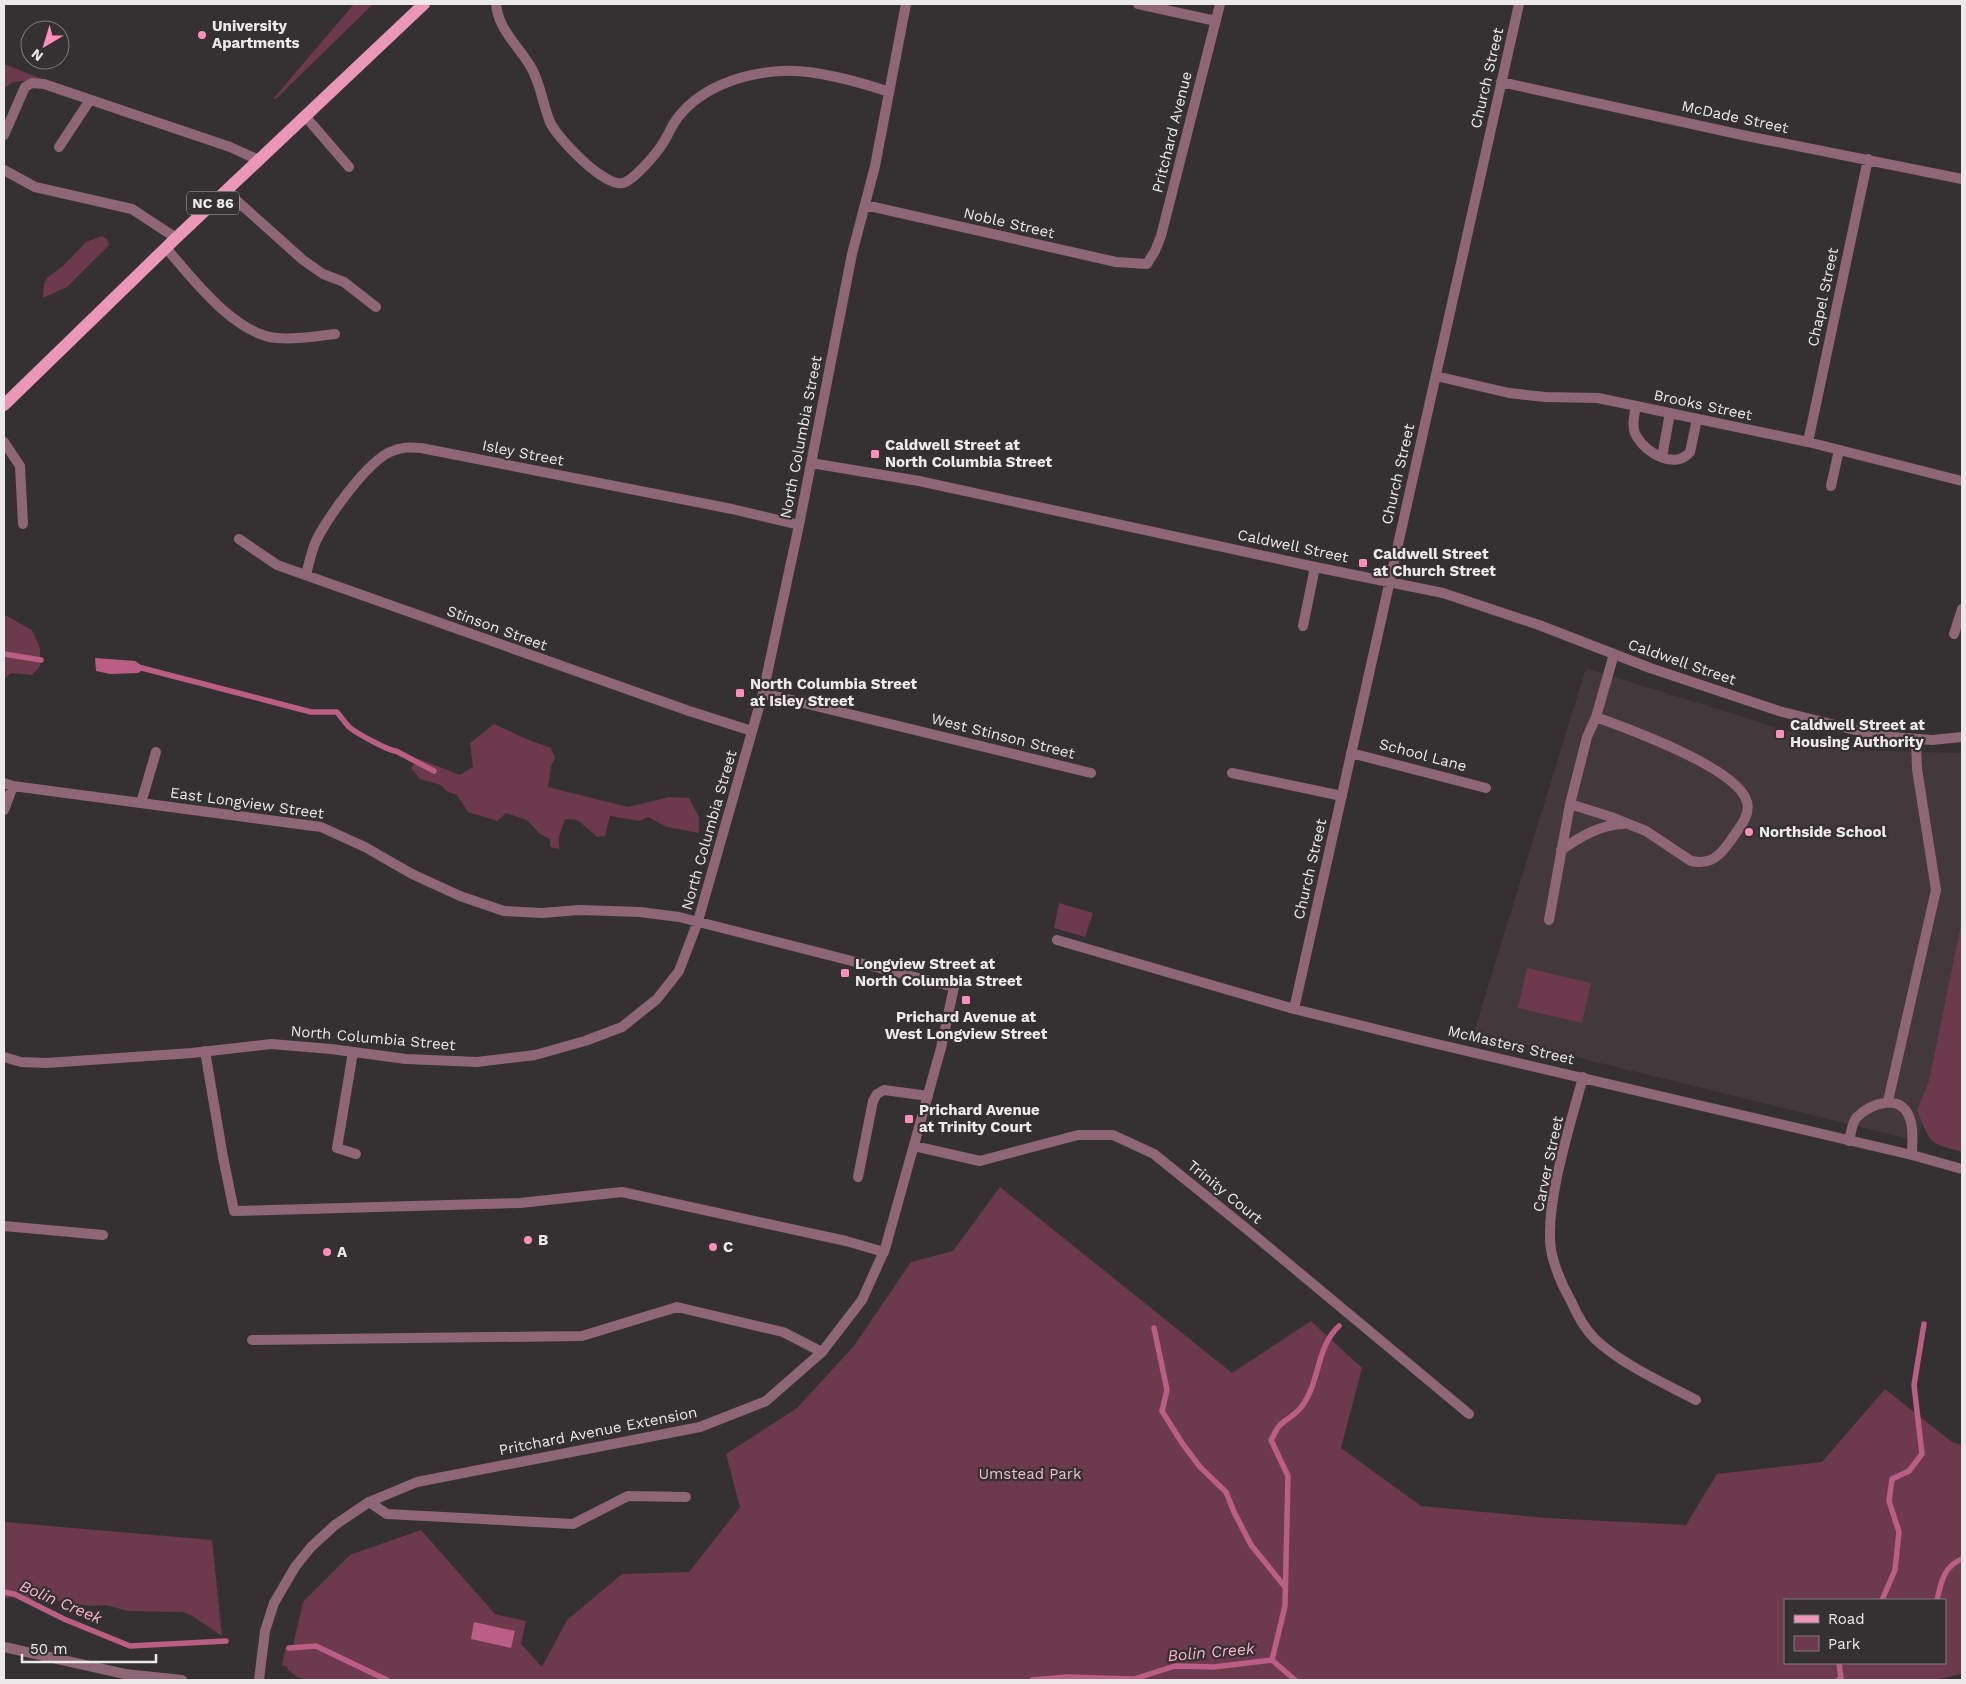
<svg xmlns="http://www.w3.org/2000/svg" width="1966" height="1684" viewBox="0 0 1966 1684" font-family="'Work Sans',sans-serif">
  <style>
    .built { fill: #43383c }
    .green { fill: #6c394d; fill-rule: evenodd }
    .water { fill: #ba5e84 }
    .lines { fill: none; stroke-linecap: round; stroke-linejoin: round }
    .stream { stroke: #ba5e84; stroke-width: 5.5 }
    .service { stroke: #8f6675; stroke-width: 10 }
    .minor { stroke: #8f6675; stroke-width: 10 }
    .tertiary { stroke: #8f6675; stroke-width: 10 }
    .primary { stroke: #eb97b7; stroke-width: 12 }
    .poi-dot { fill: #fe8ebb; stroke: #353132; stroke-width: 2 }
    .labels { text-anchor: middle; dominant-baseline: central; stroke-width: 4.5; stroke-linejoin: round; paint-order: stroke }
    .shield { fill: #353132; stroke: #b4b2b3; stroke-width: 1 }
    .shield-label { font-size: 14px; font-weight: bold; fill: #ebe9ea }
    .poi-label { font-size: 15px; font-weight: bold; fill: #ebe9ea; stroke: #353132; text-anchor: start }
    .street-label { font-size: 15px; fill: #ebe9ea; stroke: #353132 }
    .park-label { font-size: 15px; fill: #f0becf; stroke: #353132 }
    .water-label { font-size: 16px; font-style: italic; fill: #fcb1cd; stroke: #353132 }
  </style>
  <rect width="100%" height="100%" fill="#353132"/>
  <path class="built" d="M 1586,668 L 1849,750 L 1962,753 L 1962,911 L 1958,987 L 1917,1141 L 1474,1032 Z"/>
  <path class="green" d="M 354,4 L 373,4 L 277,98 L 273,99 Z
    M 4,64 L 42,79 C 29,83 11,77 4,90 Z
    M 102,236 L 107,239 L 109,245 L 67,287 L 43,298 L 44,284 L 47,278 L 63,266 L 86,242 Z
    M 5,615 L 32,630 L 40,648 L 40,666 L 32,675 L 11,673 L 4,679 Z
    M 494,724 L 526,739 L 551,748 L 555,758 L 551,766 L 548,787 L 628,807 L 669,797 L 689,798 L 699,817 L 699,833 L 667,827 L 648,817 L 639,821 L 610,816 L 605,836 L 597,837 L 578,820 L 565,819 L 559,836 L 559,849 L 550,847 L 550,839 L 540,834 L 527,820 L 506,813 L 497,821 L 468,812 L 457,795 L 446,791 L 441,785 L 420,779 L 411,768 L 419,759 L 460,775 L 473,767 L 470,743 Z
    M 1059,903 L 1093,913 L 1085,937 L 1054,928 Z
    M 1962,920 L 1962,1152 C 1927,1142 1931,1144 1917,1110 L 1929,1081 Z
    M 1527,968 L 1591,983 L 1582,1023 L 1518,1008 Z
    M 1000,1187 L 1232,1373 L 1311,1321 L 1362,1368 L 1341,1448 L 1421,1506 L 1546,1518 L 1686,1525 L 1717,1474 L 1822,1462 L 1885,1389 L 1952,1442 L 1962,1445 L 1962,1674 L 1934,1680 L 308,1680 L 297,1677 L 287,1669 L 288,1667 L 282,1665 L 286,1646 L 293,1646 L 303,1602 L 350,1555 L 421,1530 L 495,1614 L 526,1621 L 521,1644 L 542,1667 L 567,1620 L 622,1574 L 689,1572 L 740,1507 L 726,1454 L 797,1408 L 854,1346 L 911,1262 L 953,1251 ZM 1785,1600 L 1945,1600 L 1945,1663 L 1785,1663 Z
    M 4,1522 L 212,1540 L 222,1636 L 191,1615 L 183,1612 L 128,1611 L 106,1605 L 89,1606 L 62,1601 L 26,1599 L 19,1597 L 4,1598 Z"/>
  <path class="water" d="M 95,658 L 135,661 L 145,668 L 138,673 L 110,674 L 96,671 Z
    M 474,1622 L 515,1631 L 511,1648 L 471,1639 Z"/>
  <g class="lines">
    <path class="stream" d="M 4,654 L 41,660
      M 138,667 L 311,712 L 337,712 C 341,717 345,723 349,727 C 356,733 389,751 396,751 L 434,771
      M 1154,1328 L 1167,1390 L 1162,1411 L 1182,1443 L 1200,1467 L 1226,1492 L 1234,1512 L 1251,1545 L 1285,1587
      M 4,1592 L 14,1594 L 64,1619 L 130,1646 L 226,1641
      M 1882,1600 L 1895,1570 L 1899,1532 L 1889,1501 L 1892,1479 L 1909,1471 L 1922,1454 L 1914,1385 L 1924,1324
      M 1937,1600 C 1941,1582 1944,1566 1962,1559
      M 289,1648 L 316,1646 L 387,1680
      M 1272,1660 L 1285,1606 L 1288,1476 L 1271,1440 C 1274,1435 1276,1430 1279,1426 C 1286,1419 1297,1414 1302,1406 C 1320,1382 1316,1347 1339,1326
      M 1032,1680 L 1068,1677 L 1134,1679 L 1175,1666 L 1214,1667 L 1272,1660 L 1295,1680
      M 1838,1680 L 1841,1678 L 1839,1663"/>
    <path class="service" d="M 496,4 C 498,30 520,47 532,69 C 541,86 543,105 550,122 C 557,138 605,188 623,183 C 634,180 657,153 663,143 C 667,137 670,130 674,123 C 697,88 742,73 782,71 C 813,69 860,82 889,92
      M 305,116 L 349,167
      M 4,135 L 25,87 L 32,83 L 44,84 L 230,147 L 259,160
      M 59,147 L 90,100
      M 4,170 L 35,187 L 132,209 L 176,238
      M 226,191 L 303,260 L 323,274 L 344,282 L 376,307
      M 166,248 C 192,278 235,335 277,338 C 296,340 316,336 335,334
      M 1636,406 C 1634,416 1631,428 1637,437 C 1646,453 1675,470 1690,452 L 1697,419
      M 4,442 L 20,466 L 23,524
      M 1662,457 L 1670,413
      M 1831,486 L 1839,450
      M 1303,626 L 1315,567
      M 1232,773 L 1342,796
      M 141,803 L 156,752
      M 1570,804 L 1611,817 L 1646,831 L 1691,861 C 1711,865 1720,856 1731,840 C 1738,829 1751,816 1747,802 C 1738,768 1629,729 1596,717
      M 1561,850 C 1580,837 1601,824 1624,824
      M 1549,920 L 1570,804 L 1587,737 L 1596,717 L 1614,654
      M 205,1051 L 223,1157 L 234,1211 L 520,1203 L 622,1192 L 846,1241 L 884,1252
      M 353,1052 L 337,1148 L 356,1154
      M 1888,1101 L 1936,890 L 1917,769 L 1916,740
      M 1849,1141 C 1851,1134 1852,1123 1856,1118 C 1871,1102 1902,1093 1910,1119 C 1914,1129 1912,1144 1912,1155
      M 858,1177 L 873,1101 L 877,1094 L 884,1090 L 928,1096
      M 252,1340 L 582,1336 L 677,1307 L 783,1332 L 822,1352
      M 369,1502 L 387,1514 L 573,1524 L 628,1496 L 686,1497"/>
    <path class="minor" d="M 1138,4 L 1216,21
      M 1501,82 L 1742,135 L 1962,179
      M 865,205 L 1116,262 L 1147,264 L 1155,251 L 1161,236 L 1220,4
      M 1436,376 L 1509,393 L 1545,397 L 1598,398 L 1808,442 L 1962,481
      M 1808,442 L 1868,159
      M 811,463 L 919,481 L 1315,567 L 1443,593 L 1539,625 L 1650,668 L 1779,711 L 1879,736 L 1932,740 L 1962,737
      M 239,539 L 277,565 L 689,711 L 752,731
      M 306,575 C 309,564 311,552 316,541 C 328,517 366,463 390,452 C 401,447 409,447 421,448 L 732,509 L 799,525
      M 1954,634 L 1962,609
      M 763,693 L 1091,773
      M 1351,753 L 1486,788
      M 4,783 L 13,786 L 321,827 L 365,847 L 412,874 L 460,896 L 504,911 L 542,913 L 579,910 L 640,912 L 679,917 L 954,987 L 941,1048 L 885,1249 L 862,1300 L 822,1352 L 766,1401 L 700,1427 L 417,1482 L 369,1502 L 335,1525 L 311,1547 L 295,1567 L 274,1603 L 265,1631 L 259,1680
      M 4,810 L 13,786
      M 1057,940 L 1294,1009 L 1420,1040 L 1912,1155 L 1962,1169
      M 1294,1009 L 1519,4
      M 4,1057 L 21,1062 L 46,1063 L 192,1053 L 271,1044 L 331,1049 L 406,1059 L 477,1062 L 535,1055 L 585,1041 L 622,1027 L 657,999 L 679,971 L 698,921 L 763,693 L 799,525 L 852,254 L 875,166 L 906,4
      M 1583,1077 C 1571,1123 1542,1210 1552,1255 C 1556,1271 1563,1287 1571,1301 C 1577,1315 1584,1328 1595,1339 C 1621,1364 1664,1383 1696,1400
      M 914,1146 L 980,1161 L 1078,1135 L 1113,1135 L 1154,1154 L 1248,1230 L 1469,1414
      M 4,1226 L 103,1235"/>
    <path class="tertiary" d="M 4,1647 L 125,1674 L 182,1680"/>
    <path class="primary" d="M 4,405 L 176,238 L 424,4"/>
  </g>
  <g class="poi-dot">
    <circle cx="202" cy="35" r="5"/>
    <rect x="870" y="449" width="10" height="10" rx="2.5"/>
    <rect x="1358" y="558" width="10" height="10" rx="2.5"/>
    <rect x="735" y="688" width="10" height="10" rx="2.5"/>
    <rect x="1775" y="729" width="10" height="10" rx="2.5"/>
    <circle cx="1749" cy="832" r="5"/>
    <rect x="840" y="968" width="10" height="10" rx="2.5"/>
    <rect x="961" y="995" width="10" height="10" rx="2.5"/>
    <rect x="904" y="1114" width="10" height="10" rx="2.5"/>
    <circle cx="528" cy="1240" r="5"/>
    <circle cx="713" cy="1247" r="5"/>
    <circle cx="327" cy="1252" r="5"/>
  </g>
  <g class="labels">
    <rect class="shield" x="187" y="191.5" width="52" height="23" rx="4"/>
    <g class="shield-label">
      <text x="213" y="203">NC 86</text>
    </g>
    <g class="poi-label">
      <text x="212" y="26">University<tspan x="212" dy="17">Apartments</tspan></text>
      <text x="885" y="445">Caldwell Street at<tspan x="885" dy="17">North Columbia Street</tspan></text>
      <text x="1373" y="554">Caldwell Street<tspan x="1373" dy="17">at Church Street</tspan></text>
      <text x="750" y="684">North Columbia Street<tspan x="750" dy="17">at Isley Street</tspan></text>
      <text x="1790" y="725">Caldwell Street at<tspan x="1790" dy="17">Housing Authority</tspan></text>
      <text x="1759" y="832">Northside School</text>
      <text x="855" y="964">Longview Street at<tspan x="855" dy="17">North Columbia Street</tspan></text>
      <text x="966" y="1017" text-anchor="middle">Prichard Avenue at<tspan x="966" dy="17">West Longview Street</tspan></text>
      <text x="919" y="1110">Prichard Avenue<tspan x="919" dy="17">at Trinity Court</tspan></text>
      <text x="538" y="1240">B</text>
      <text x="723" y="1247">C</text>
      <text x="337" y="1252">A</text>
    </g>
    <g class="street-label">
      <text transform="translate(1487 78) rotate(-77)">Church Street</text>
      <text transform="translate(1735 117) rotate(12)">McDade Street</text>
      <text transform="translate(1172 132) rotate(-76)">Pritchard Avenue</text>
      <text transform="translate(1009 223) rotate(13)">Noble Street</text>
      <text transform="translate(1823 297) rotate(-78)">Chapel Street</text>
      <text transform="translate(1703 405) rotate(12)">Brooks Street</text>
      <text transform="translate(801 437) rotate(-79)">North Columbia Street</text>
      <text transform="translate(523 453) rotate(11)">Isley Street</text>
      <text transform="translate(1398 474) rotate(-77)">Church Street</text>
      <text transform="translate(1293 546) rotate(12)">Caldwell Street</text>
      <text transform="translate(497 628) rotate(20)">Stinson Street</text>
      <text transform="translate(1682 662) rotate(19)">Caldwell Street</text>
      <text transform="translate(1003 736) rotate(14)">West Stinson Street</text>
      <text transform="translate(1423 755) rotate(15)">School Lane</text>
      <text transform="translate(247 803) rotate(8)">East Longview Street</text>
      <text transform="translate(709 830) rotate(-74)">North Columbia Street</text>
      <text transform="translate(1310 869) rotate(-77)">Church Street</text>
      <text transform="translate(373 1038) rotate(5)">North Columbia Street</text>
      <text transform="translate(1511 1045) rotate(13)">McMasters Street</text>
      <text transform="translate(1548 1164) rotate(-78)">Carver Street</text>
      <text transform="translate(1225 1192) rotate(39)">Trinity Court</text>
      <text transform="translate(598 1431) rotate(-11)">Pritchard Avenue Extension</text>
    </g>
    <g class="park-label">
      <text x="1030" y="1474">Umstead Park</text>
    </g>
    <g class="water-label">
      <text transform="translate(61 1602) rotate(23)">Bolin Creek</text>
      <text transform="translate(1211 1652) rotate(-5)">Bolin Creek</text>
    </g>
  </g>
  <rect width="1966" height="1684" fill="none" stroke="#ebe9ea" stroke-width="10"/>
  <rect x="1784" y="1599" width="162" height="65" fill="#353132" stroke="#7e7b7c"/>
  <rect x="1794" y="1615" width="25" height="8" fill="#eb97b7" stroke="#7e7b7c"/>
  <text x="1828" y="1624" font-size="15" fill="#ebe9ea">Road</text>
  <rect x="1794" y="1636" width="25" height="15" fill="#6c394d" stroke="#7e7b7c"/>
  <text x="1828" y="1649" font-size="15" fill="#ebe9ea">Park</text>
  <g transform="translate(45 45) rotate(218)"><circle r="24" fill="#353132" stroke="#7e7b7c"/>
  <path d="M0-4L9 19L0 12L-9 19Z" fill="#fe8ebb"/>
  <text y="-8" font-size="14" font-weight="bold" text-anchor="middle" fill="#ebe9ea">N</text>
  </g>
  <path d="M22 1654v8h134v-8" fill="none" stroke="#ebe9ea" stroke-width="2.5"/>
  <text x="30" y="1654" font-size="15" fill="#ebe9ea" stroke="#353132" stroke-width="4" paint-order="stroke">50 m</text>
</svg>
